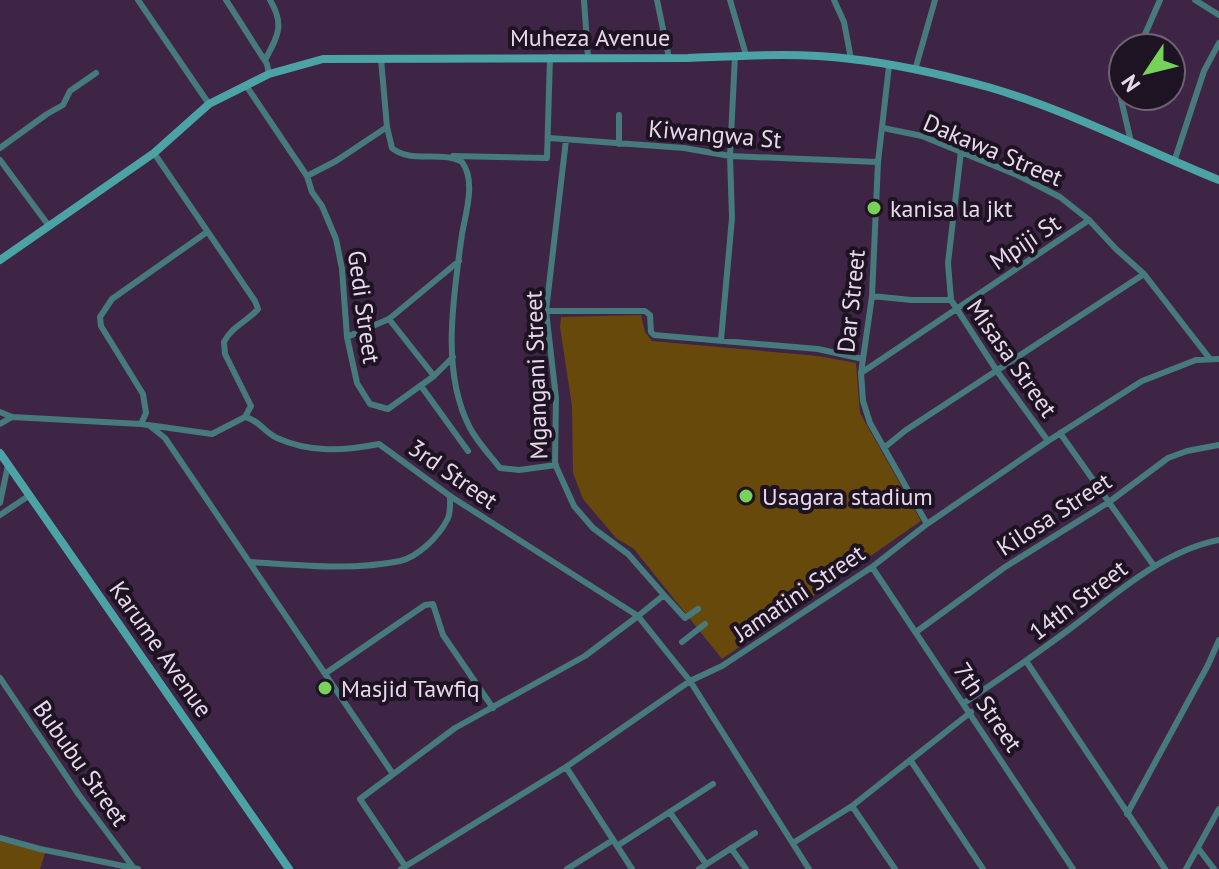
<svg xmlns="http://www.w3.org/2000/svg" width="1219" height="869" viewBox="0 0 1219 869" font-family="'PT Sans',sans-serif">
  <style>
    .green { fill: #67490b }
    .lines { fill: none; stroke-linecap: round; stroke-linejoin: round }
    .street { stroke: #467a7c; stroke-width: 6 }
    .secondary { stroke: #4ca3a6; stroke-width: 8 }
    .poi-dot { fill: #77d259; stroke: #1e1322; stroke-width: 3 }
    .labels { text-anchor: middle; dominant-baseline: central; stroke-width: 8; stroke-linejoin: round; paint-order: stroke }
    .street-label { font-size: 24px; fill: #e8d8ec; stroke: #1e1322 }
    .poi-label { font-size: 24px; fill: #e8d8ec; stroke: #1e1322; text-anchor: start }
  </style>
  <rect width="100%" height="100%" fill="#3e2545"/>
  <path class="green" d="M 641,315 L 645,332 L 652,341 L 818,356 L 856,363 L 860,413 L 921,521 L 722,659 L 634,549 L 616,538 L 583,499 L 573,473 L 572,406 L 560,327 L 561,317 Z
    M 0,841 L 45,853 L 40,869 L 0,869 Z"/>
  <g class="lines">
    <path class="street" d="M 138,0 L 209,104
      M 226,0 L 267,64 L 269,74
      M 584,0 L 588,57
      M 657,0 L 669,58
      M 730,0 L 746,55
      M 834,0 L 844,22 L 851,59
      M 1195,0 L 1219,15
      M 1139,48 L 1160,0
      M 381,59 L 387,127 L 392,148 C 411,164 441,150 462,162 C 476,181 466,212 462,234 C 454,294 440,371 470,428 C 478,443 490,455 500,468 L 519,470 L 556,465
      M 265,60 C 278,36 285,25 270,0
      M 889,66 L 878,162 L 872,296 L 861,373 L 863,401 L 870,423 L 927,524
      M 915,70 L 935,0
      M 1123,84 L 1121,99 L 1131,142
      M 247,87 L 307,176 L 312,192 L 322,206 L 336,239 L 342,269 L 347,337 L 357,383 L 370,404 L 388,409 L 434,376 L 453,357
      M 619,115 L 619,144
      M 883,128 L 922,136 L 1017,175 L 1060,197 L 1089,220 L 1116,249 L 1144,274 L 1210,359
      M 549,138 L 684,148 L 730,156 L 878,162
      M 566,140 L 546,311 L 556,398 L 555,464 L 574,506 L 593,528 L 628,554 L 664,595 L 638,616 L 690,681 L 809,869
      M 0,148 L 47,114 L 63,105 L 70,91 L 96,73
      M 961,151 L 948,263 L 951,300 L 997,371 L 1048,441
      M 154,153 L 255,301 L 258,309 C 248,321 231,327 224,342 L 225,354 L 251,406 L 245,417
      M 453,156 L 547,158 L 550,57
      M 0,160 L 49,226
      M 1174,162 L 1204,71 L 1219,43
      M 307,176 L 336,161 L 387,127
      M 872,296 L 911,300 L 951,300
      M 546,311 L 645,311 L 650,315 L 651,332 L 654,335 L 818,349 L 863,359
      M 389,319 L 434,376
      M 347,337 L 389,319 L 459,261
      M 721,340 L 732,218 L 730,156 L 735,56
      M 861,373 L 1089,220
      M 421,386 L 468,451
      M 0,412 L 12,417 L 141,424 L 212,434 L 245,417 C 259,420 265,433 277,438 C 310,453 344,451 379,444 L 450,496 L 638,616
      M 0,424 L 12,417
      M 141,424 L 146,413 L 143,394 L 101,326 L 100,317 L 112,299 L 207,232
      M 150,426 L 165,438 L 393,774
      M 1060,433 L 1154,566
      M 885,447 L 906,430 L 1144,274
      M 0,503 L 8,465
      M 0,515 L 30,495
      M 251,562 C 299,565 352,571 400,561 C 418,557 439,536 447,520 C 451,514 450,504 450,496
      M 872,567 L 1073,869
      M 664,595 L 685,618 L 698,609
      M 916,632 L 1005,567 L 1109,502 L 1168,458 L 1187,451 L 1219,445
      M 682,642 L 705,624
      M 1026,661 L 1165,869
      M 326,673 L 425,605 L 433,604 L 443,635 L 493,708
      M 0,678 L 79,795 L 133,867
      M 964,703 C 1000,679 1036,654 1071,628 C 1116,594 1162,551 1219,540
      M 911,761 L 983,869
      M 566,767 L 632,869
      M 852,806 L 895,869
      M 671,814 L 706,864
      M 1127,814 L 1208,665 L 1219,640
      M 0,838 L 40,849 L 138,869
      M 793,843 L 852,806 L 971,712
      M 617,846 L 713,784
      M 731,848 L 746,869
      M 1198,848 L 1214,869
      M 405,866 L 360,799 L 455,728 L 585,656 L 638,616
      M 401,869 L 566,767 L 690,681 L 722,666 L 872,567 L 927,524 L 1048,441 L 1142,381 L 1196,360 L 1219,359
      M 567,869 L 613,840
      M 699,869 L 755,833
      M 1186,869 L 1219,809"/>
    <path class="secondary" d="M 0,260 L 154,153 L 209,104 L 269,74 L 323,59 L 688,58 C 742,56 797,52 851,59 C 897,64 944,75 988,87 C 1068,110 1142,149 1219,180
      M 0,453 L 289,869"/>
  </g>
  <g class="poi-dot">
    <circle cx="874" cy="208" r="8"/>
    <circle cx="746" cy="496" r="8"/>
    <circle cx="325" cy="688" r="8"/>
  </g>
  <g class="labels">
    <g class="street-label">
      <text x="590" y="37">Muheza Avenue</text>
      <text transform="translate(715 134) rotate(5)">Kiwangwa St</text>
      <text transform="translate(993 150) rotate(23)">Dakawa Street</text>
      <text transform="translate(1025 242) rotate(-34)">Mpiji St</text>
      <text transform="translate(851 301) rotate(-84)">Dar Street</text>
      <text transform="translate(364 307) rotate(82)">Gedi Street</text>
      <text transform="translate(1012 358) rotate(55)">Misasa Street</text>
      <text transform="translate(536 375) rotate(-92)">Mgangani Street</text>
      <text transform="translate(453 474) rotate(35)">3rd Street</text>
      <text transform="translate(1054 514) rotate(-33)">Kilosa Street</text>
      <text transform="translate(799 593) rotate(-34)">Jamatini Street</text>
      <text transform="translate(1078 600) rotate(-37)">14th Street</text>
      <text transform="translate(161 649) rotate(55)">Karume Avenue</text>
      <text transform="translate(988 707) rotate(56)">7th Street</text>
      <text transform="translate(81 763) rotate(55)">Bububu Street</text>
    </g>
    <g class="poi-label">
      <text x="890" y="208">kanisa la jkt</text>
      <text x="762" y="496">Usagara stadium</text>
      <text x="341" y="688">Masjid Tawfiq</text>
    </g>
  </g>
  <g transform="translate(1147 72) rotate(235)"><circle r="38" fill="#1e1322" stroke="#6f6273" stroke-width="2"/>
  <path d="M0-6L14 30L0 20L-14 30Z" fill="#77d259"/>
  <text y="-12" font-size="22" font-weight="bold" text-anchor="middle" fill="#e8d8ec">N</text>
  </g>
</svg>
